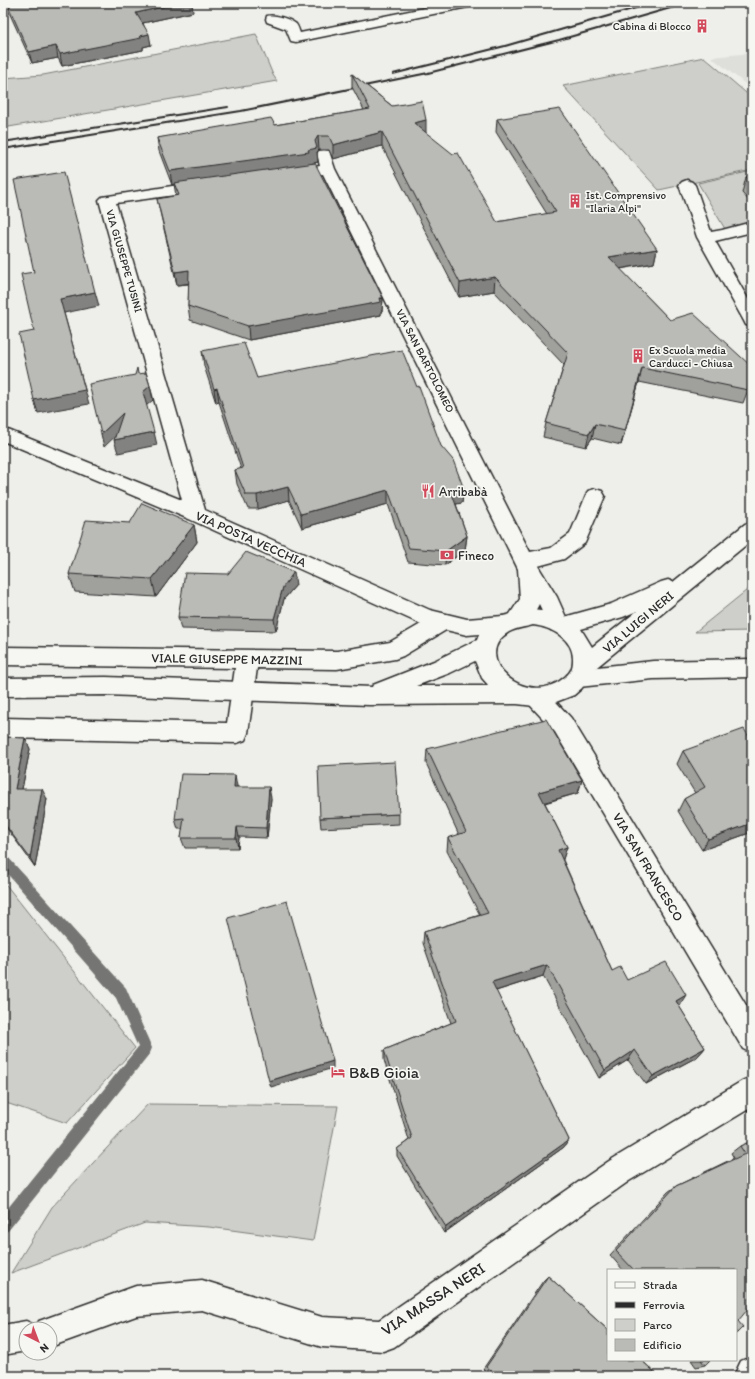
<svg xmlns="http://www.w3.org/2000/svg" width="755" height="1379" viewBox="0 0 755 1379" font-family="Itim,sans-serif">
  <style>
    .built { fill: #dededb }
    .green { fill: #cececa; stroke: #7c7c7a }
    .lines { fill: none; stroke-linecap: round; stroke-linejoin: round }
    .stream { fill: #757573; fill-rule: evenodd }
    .minor-casing { stroke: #2b2b2b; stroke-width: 3 }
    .major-casing { stroke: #2b2b2b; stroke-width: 3 }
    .minor { fill: #f6f6f2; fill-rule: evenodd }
    .major { fill: #f6f6f2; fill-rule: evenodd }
    .rail { stroke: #2b2b2b; stroke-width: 2 }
    .wall { fill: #a0a09d; stroke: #2b2b2b }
    .shaded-wall { fill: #828280; stroke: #2b2b2b }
    .building { fill: #babab7; stroke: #2b2b2b }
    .labels { text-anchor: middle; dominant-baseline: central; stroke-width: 3.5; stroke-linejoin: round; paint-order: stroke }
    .far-poi-label { font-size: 11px; fill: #2b2b2b; stroke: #f6f6f2; text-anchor: start }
    .far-street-label { font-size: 11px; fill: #2b2b2b; stroke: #f6f6f2 }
    .poi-label { font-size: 13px; fill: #2b2b2b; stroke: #f6f6f2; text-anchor: start }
    .street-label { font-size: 13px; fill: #2b2b2b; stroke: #f6f6f2 }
    .near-poi-label { font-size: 16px; fill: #2b2b2b; stroke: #f6f6f2; text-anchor: start }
    .near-street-label { font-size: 16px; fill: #2b2b2b; stroke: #f6f6f2 }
  </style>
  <rect width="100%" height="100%" fill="#eeeeea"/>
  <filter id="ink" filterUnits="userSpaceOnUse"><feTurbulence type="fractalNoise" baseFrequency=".025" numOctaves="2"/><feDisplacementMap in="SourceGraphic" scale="8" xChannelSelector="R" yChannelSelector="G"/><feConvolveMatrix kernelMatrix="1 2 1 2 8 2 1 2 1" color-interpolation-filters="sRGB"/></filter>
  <g filter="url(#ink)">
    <path class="built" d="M 752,53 L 752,89 L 711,57 Z"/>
    <path class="green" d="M 256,34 L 273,75 L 277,81 L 3,128 L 3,78 L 43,75 Z
      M 704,57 L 752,98 L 752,170 L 659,190 L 563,86 Z
      M 752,171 L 752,222 L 725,229 L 698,183 Z
      M 752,586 L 752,631 L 695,632 Z
      M 3,881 L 135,1048 L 67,1123 L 3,1102 Z
      M 148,1104 L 338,1106 L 313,1241 L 209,1227 L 145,1223 L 11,1273 L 52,1207 Z"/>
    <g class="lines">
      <path class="stream" d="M 3,854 L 7,856 L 126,988 L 152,1048 L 150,1053 L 8,1231 L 3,1233 L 3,1214 L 138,1047 L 116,998 L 3,869 Z"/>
      <g class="minor-casing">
        <path id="minor" d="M 449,3 L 474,3 L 472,6 L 468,7 L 296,42 L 291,41 L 286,29 L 267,22 L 266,19 L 267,16 C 275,14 290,19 296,24 C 298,26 299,31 300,33 Z
          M 324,150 L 329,151 L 335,169 L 530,552 L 551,548 L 570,534 L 588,491 L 595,489 L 602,491 L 605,496 L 585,543 L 564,559 L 538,566 L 557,597 L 569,624 L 565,630 L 558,632 L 551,630 L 539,604 C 534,614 526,629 513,625 L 510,630 L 503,632 L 467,635 L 446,630 L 403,656 L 395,659 L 337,669 L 257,668 L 248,733 L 245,740 L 237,743 L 3,738 L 3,718 L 227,723 L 235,668 L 3,665 L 3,647 L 337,651 L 390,642 L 421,624 L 189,519 L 3,441 L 3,428 L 182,500 L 99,200 L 102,197 L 204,181 L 209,183 L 212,186 L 209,189 L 204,191 L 116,203 L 205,510 L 430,610 L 467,619 L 503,616 L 508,617 L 520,599 L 518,569 L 323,174 L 288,178 L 283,177 L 281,174 L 283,171 L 320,166 L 317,154 L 319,151 Z
          M 687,180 L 692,182 L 695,185 L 711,232 L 722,230 L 752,222 L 752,232 L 715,241 L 752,306 L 752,326 L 746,325 L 744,321 L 697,237 L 679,185 L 682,182 Z
          M 752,659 L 752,677 L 653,679 L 579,687 L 571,684 L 568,678 L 571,672 L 579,669 L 653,661 Z
          M 538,689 L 546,691 L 571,718 L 752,1015 L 752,1053 L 743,1049 L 555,732 L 530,705 L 527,698 L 530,691 Z
          M 752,1077 L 752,1107 L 629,1181 L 394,1347 L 383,1351 L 322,1347 L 202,1310 L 136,1316 L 50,1347 L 50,1329 L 26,1329 L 26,1351 L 3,1355 L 3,1325 L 26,1321 L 37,1326 L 39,1321 L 50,1317 L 136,1286 L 202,1280 L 322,1317 L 379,1320 L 609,1161 L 742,1081 Z
          M 752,1356 L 752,1376 L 734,1376 L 741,1361 Z"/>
      </g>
      <g class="major-casing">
        <path id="major" d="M 752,522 L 752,540 L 592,671 L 582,688 L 574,695 L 543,707 L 517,704 L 369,705 L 106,695 L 3,696 L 3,678 L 106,677 L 372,687 L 373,685 L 434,661 L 477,640 L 480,632 L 496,618 L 503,616 L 533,609 L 548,611 L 564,617 L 611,604 L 661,582 L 668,580 L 673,582 L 745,524 ZM 637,611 L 592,647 L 581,629 L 623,617 ZM 533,625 C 551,627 574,639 573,660 C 573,667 571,672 566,676 C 527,712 468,657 509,632 C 516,628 526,627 533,625 ZM 475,661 L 482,678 L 489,686 L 416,686 L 450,673 Z"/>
      </g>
      <use href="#minor" class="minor"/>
      <use href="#major" class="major"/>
      <path class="rail" d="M 393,74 L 505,46 L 653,3
        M 3,142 L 228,107
        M 3,149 L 241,111 L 428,73 L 559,40 L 688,3"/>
    </g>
    <path class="wall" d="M 6,3 L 7,3 L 193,12 L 143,23 L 151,45 L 143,47 L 143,50 L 62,66 L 58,58 L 32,63 L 8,10 Z
      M 750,5 L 752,5 L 752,17 L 747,14 Z
      M 352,74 L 426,133 L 497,222 L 547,214 L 496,132 L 497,119 L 657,249 L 654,263 L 620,269 L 670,320 L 748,390 L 743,403 L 639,382 L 621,445 L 592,438 L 586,447 L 543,437 L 546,423 L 564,365 L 494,291 L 459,297 L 382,146 L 333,159 L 329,150 L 319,150 L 317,152 L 318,162 L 310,164 L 383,298 L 382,311 L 381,311 L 381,315 L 249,340 L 190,320 L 188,306 L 189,284 L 177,285 L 160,212 L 157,199 L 176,196 L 174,184 L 172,185 L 159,151 L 157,138 L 275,125 L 364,110 L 352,87 Z
      M 752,175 L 752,204 L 742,193 L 746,177 Z
      M 202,351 L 257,378 L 441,446 L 464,489 L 462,503 L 456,504 L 467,536 L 465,550 L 445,565 L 408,562 L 388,504 L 302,528 L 289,500 L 258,509 L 248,509 L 237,484 L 235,470 L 241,469 L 219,402 L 216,403 L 204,366 Z
      M 130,523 L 194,525 L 197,542 L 156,597 L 75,592 L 69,574 Z
      M 296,585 L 284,599 L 276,631 L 181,629 L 178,617 Z
      M 3,737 L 25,738 L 30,749 L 22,789 L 47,799 L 35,867 L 6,827 L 3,830 Z
      M 752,741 L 752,832 L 702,850 L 678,811 L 684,799 L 695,793 L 677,764 L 683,751 Z
      M 427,749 L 582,780 L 578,793 L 545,803 L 567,847 L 563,859 L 563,860 L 612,971 L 627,980 L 679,1006 L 705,1048 L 697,1057 L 646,1084 L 628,1060 L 599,1078 L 543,976 L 496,991 L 569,1140 L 564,1147 L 444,1233 L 397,1156 L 397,1149 L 409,1140 L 384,1060 L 384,1050 L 451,1023 L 423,943 L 424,932 L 480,915 L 447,851 L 448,838 L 459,835 L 426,763 Z
      M 237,786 L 237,787 L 271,798 L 267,838 L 239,837 L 238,848 L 185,848 L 181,838 L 183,829 L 178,829 L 175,819 Z
      M 399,814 L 399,824 L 321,828 L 320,818 Z
      M 752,1141 L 738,1321 L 736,1270 L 623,1270 L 610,1255 L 668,1192 L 676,1186 L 734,1158 L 731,1153 L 740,1146 Z
      M 548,1276 L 659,1376 L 490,1376 L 483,1369 L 543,1281 Z
      M 691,1360 L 710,1360 L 705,1365 L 696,1367 Z"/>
    <path class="shaded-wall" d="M 180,3 L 192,3 L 193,12 L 138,24 L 136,13 Z
      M 149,34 L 151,45 L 143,47 L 143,50 L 62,66 L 60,54 Z
      M 56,46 L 58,58 L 32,63 L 29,52 Z
      M 426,120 L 426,134 L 414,123 Z
      M 382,132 L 382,146 L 333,159 L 333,145 Z
      M 318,136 L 319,150 L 317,152 L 318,162 L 310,164 L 310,166 L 172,185 L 170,171 L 308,150 Z
      M 657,249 L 654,263 L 607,271 L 609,257 Z
      M 189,270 L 192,283 L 177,285 L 175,272 Z
      M 495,277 L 494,291 L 459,297 L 460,283 Z
      M 95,292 L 99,306 L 64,313 L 89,404 L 38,413 L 34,400 L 60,299 Z
      M 383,298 L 382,311 L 381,311 L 381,315 L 249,340 L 248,326 Z
      M 642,368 L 639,382 L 621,445 L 625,431 Z
      M 150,386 L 153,400 L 146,406 L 143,392 Z
      M 217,388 L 219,402 L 216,403 L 214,389 Z
      M 123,413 L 126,426 L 104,447 L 101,434 Z
      M 595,424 L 592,438 L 586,447 L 589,434 Z
      M 154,432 L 157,445 L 118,453 L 114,440 Z
      M 288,487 L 289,500 L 258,509 L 257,495 Z
      M 464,489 L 462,503 L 450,505 L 451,491 Z
      M 388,490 L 388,504 L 302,528 L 301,514 Z
      M 194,525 L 197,542 L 156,597 L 152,579 Z
      M 467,536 L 465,550 L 445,565 L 446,551 Z
      M 294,572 L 296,585 L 284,599 L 276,631 L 274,619 L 283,587 Z
      M 25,738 L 30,749 L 20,799 L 15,789 Z
      M 235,775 L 237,786 L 236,797 L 234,787 Z
      M 582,780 L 578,793 L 535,805 L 539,792 Z
      M 269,787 L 271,798 L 267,838 L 266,828 Z
      M 42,789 L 47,799 L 35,867 L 30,858 Z
      M 3,822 L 6,827 L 3,830 Z
      M 752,823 L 752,832 L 702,850 L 708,839 Z
      M 237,827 L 239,837 L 238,848 L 236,838 Z
      M 567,847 L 563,859 L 554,862 L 558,850 Z
      M 547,965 L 543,976 L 489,993 L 492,982 Z
      M 686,995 L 679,1006 L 676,1001 Z
      M 705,1048 L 697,1057 L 646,1084 L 653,1076 Z
      M 635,1050 L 628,1060 L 599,1078 L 605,1070 Z
      M 333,1061 L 333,1068 L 271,1087 L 269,1081 Z
      M 569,1140 L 564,1147 L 444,1233 L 446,1227 Z"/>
    <path class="building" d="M 7,3 L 180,3 L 136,13 L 149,34 L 140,36 L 141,38 L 60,54 L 56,46 L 29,52 Z
      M 352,74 L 392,106 L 422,101 L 426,120 L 414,123 L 453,154 L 458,153 L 497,222 L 556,212 L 497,119 L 560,109 L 657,249 L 609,257 L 670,320 L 693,313 L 752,367 L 748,390 L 642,368 L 625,431 L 595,424 L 589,434 L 546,423 L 568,353 L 495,277 L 460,283 L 382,132 L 333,145 L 329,136 L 318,136 L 315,141 L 317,148 L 308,150 L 309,152 L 170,171 L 157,138 L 271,118 L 275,125 L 370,109 Z
      M 315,163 L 383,298 L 380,298 L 381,302 L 248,326 L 188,306 L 189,270 L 175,272 L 157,199 L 179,195 L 174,183 Z
      M 64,172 L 95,292 L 60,299 L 85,390 L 34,400 L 19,334 L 34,331 L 21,274 L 34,272 L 14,180 Z
      M 752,175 L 752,183 L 746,177 Z
      M 244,343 L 257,378 L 402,350 L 417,387 L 419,386 L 441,446 L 453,460 L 464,489 L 451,491 L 467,536 L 446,551 L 409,548 L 388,490 L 301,514 L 288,487 L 257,495 L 246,495 L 235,470 L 243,468 L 217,388 L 214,389 L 202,351 Z
      M 137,368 L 138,374 L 146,373 L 150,386 L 143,392 L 154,432 L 114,440 L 123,413 L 101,434 L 89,384 L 135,375 Z
      M 142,503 L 194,525 L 152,579 L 69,574 L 86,520 L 130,523 Z
      M 246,552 L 294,572 L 283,587 L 274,619 L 178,617 L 185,573 L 228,574 Z
      M 546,719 L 582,780 L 539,792 L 567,847 L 558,850 L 612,971 L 620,967 L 627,980 L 666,962 L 686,995 L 676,1001 L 705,1048 L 653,1076 L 635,1050 L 605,1070 L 547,965 L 492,982 L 569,1140 L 446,1227 L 397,1149 L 412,1138 L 384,1050 L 456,1021 L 424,932 L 488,913 L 448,838 L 466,832 L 427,749 Z
      M 744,729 L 752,741 L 752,823 L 708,839 L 684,799 L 705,787 L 683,751 Z
      M 3,737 L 25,738 L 15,789 L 42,789 L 30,858 L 3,822 Z
      M 395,762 L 399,814 L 320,818 L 318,766 Z
      M 181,774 L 235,775 L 234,787 L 269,787 L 266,828 L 237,827 L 236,838 L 181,838 L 184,818 L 175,819 Z
      M 287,901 L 333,1061 L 269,1081 L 228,918 Z
      M 752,1141 L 752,1304 L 738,1321 L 743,1327 L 736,1334 L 736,1270 L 634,1270 L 616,1251 L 676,1186 L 745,1154 L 740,1146 Z
      M 548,1276 L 608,1330 L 608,1360 L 641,1360 L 659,1376 L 496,1376 L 486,1367 Z
      M 701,1360 L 710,1360 L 705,1365 Z"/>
  </g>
  <defs>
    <g id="building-bare" transform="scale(1.08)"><path d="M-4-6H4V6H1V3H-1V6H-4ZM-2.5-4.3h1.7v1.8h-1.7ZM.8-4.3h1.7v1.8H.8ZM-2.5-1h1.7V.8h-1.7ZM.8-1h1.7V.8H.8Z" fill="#d1495b" stroke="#f6f6f2" stroke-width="2.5" paint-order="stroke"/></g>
    <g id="restaurant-bare" transform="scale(1.08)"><path d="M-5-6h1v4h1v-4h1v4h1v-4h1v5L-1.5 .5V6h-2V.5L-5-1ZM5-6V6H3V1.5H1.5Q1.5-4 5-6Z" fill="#d1495b" stroke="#f6f6f2" stroke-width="2.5" paint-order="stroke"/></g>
    <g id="bank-bare" transform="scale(1.08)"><path d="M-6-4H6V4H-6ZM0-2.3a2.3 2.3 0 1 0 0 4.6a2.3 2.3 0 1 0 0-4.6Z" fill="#d1495b" stroke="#f6f6f2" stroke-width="2.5" paint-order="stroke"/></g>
    <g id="hotel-bare" transform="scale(1.08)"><path d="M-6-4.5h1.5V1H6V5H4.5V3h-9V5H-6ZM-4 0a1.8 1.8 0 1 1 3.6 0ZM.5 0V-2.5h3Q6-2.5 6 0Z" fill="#d1495b" stroke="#f6f6f2" stroke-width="2.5" paint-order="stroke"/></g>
  </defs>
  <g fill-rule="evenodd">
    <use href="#building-bare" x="702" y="26"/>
    <use href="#building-bare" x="575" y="201"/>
    <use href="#building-bare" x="638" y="356"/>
    <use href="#restaurant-bare" x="428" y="491"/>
    <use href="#bank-bare" x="447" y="555"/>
    <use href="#hotel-bare" x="338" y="1072"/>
  </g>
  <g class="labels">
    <g class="far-poi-label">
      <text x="691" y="26" text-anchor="end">Cabina di Blocco</text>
      <text x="586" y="195">Ist. Comprensivo<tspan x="586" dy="13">"Ilaria Alpi"</tspan></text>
      <text x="649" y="350">Ex Scuola media<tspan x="649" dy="13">Carducci - Chiusa</tspan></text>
    </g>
    <g class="far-street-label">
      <text transform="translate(124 261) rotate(74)">VIA GIUSEPPE TUSINI</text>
      <text transform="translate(425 361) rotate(63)">VIA SAN BARTOLOMEO</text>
    </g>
    <g class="poi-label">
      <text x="439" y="491">Arribabà</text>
      <text x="458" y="555">Fineco</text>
    </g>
    <g class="street-label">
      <text transform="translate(251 539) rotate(24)">VIA POSTA VECCHIA</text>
      <text transform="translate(638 622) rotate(-40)">VIA LUIGI NERI</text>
      <text transform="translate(227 659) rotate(1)">VIALE GIUSEPPE MAZZINI</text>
      <text transform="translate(648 867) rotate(59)">VIA SAN FRANCESCO</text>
    </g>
    <g class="near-poi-label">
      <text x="349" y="1072">B&amp;B Gioia</text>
    </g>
    <g class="near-street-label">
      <text transform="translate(433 1299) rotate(-33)">VIA MASSA NERI</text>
    </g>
  </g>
  <rect width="755" height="1379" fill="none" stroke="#f6f6f2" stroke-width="16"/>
  <rect x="8" y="8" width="739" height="1363" fill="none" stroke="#2b2b2b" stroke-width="1.5" filter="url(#ink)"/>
  <rect x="607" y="1269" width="130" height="92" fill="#f6f6f2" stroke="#a5a5a2"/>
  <rect x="615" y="1282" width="20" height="6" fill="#f6f6f2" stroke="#a5a5a2"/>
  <text x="643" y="1289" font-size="12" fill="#2b2b2b">Strada</text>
  <rect x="615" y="1302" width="20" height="6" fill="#2b2b2b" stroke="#a5a5a2"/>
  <text x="643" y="1309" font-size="12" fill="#2b2b2b">Ferrovia</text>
  <rect x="615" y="1319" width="20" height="12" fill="#cececa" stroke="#a5a5a2"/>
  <text x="643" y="1329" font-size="12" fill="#2b2b2b">Parco</text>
  <rect x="615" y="1339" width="20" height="12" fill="#babab7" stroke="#a5a5a2"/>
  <text x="643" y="1349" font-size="12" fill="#2b2b2b">Edificio</text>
  <g transform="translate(38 1341) rotate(138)"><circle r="19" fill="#f6f6f2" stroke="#a5a5a2"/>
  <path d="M0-3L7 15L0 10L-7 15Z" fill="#d1495b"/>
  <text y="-6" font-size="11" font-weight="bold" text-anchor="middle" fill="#2b2b2b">N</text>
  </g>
</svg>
